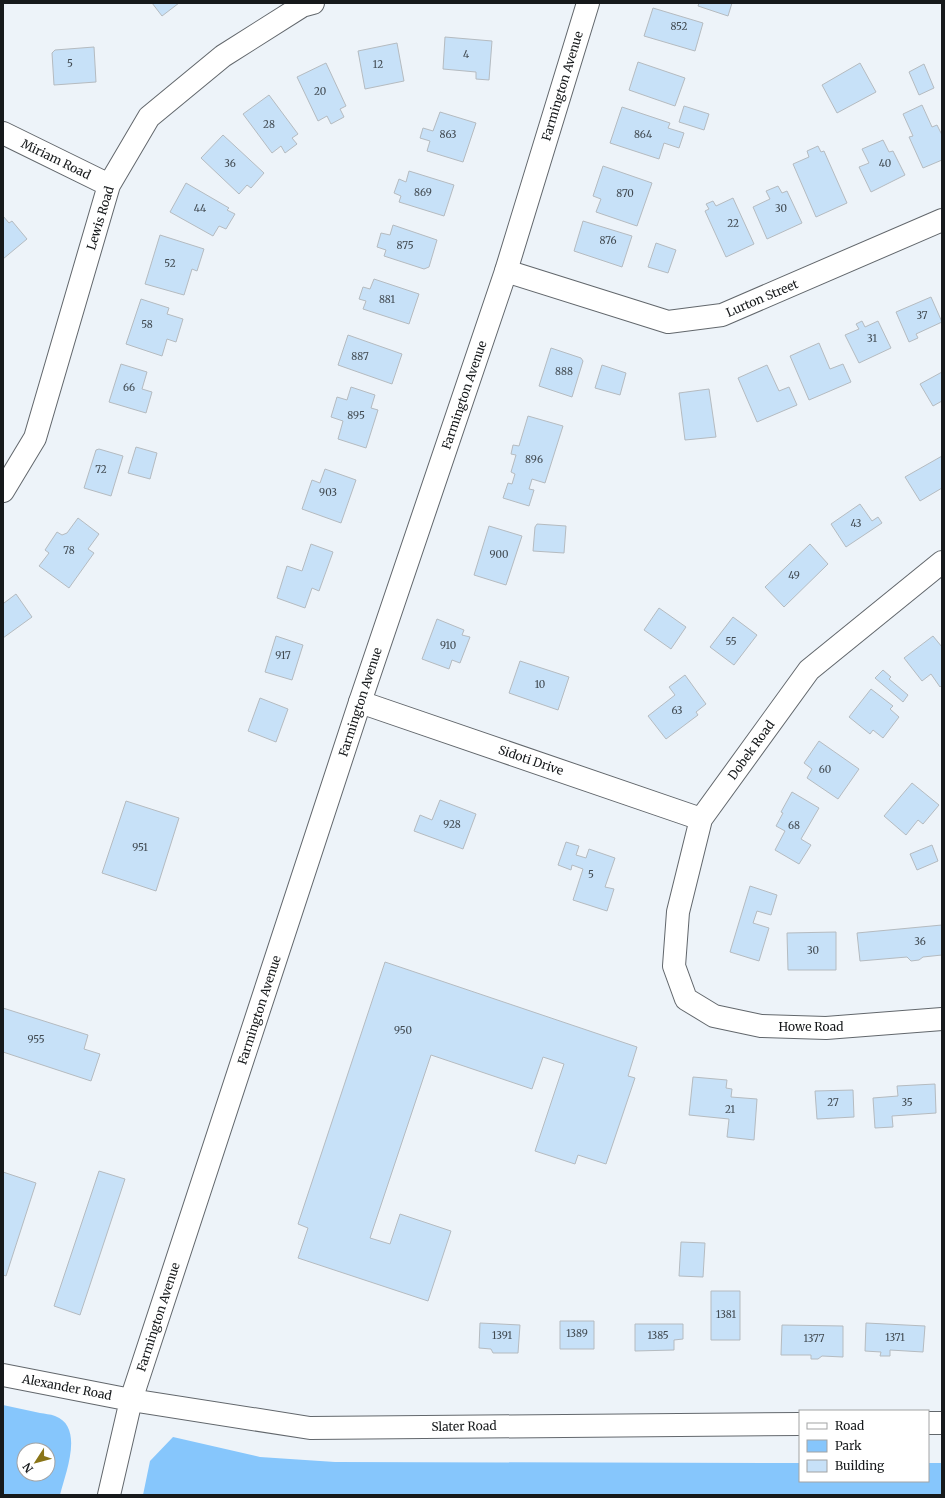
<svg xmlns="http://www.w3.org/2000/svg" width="945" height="1498" viewBox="0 0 945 1498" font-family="Merriweather,serif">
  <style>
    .green { fill: #86c6fc; fill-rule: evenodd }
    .building { fill: #c7e1f8; stroke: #b5bbc0 }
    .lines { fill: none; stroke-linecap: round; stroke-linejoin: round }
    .street-casing { stroke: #62676c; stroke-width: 24 }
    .secondary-casing { stroke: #62676c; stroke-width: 24 }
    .street { stroke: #fff; stroke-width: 22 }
    .secondary { stroke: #fff; stroke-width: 22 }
    .labels { text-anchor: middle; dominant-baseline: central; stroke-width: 3; stroke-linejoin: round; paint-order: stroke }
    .number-label { font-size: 10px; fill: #424b52 }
    .street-label { font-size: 12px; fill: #16191b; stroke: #fff }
  </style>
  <rect width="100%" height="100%" fill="#edf3f9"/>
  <path class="green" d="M 3,1405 C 15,1408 28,1410 40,1413 C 45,1414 50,1414 55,1416 C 85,1427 65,1474 60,1495 L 3,1495 ZM 24,1450 L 48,1450 L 48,1474 L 24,1474 Z
    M 173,1437 L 260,1457 L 335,1462 L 800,1463 L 800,1481 L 928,1481 L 928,1463 L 942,1463 L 942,1495 L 143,1495 L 150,1461 Z"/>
  <path class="building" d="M 152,3 L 179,3 L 162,16 Z
    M 699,3 L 732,3 L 728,16 L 698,6 Z
    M 653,8 L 703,23 L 695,51 L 644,36 Z
    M 445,37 L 492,41 L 489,80 L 476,79 L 476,72 L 443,69 Z
    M 397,43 L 404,81 L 365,89 L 358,51 Z
    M 94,47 L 96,82 L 54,85 L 52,53 L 55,50 Z
    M 638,62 L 685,78 L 675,106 L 629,90 Z
    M 326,63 L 346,106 L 340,109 L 344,117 L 331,124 L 327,116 L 318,121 L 297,77 Z
    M 860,63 L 876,92 L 837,113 L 822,85 Z
    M 924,64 L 934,88 L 919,95 L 909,72 Z
    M 269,95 L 298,134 L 292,138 L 297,144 L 285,153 L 281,146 L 272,153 L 243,114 Z
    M 922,105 L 932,127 L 937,125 L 942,135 L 942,160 L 923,168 L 909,137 L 913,136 L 903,114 Z
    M 684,106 L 709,114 L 704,130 L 679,122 Z
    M 622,107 L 670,123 L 668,128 L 684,133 L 679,148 L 664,143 L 659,159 L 610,143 Z
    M 440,112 L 476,123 L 463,162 L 427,151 L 430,141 L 420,138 L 423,128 L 433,131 Z
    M 223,135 L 264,173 L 251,188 L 247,185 L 239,194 L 201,158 Z
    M 883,140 L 889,152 L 893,151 L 905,175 L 871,192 L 859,167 L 869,163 L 862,149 Z
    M 818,146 L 821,152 L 824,151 L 847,203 L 816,217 L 793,164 L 809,157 L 807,151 Z
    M 603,166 L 652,183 L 637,226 L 596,212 L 601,199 L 593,196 Z
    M 409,171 L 454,185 L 444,216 L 399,202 L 401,196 L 394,193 L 399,179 L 406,182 Z
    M 186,183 L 229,208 L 227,210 L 235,214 L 226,229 L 219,226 L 213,236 L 170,212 Z
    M 778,186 L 782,193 L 787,191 L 802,223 L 767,239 L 753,207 L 770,199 L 766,191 Z
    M 733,198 L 754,244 L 726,257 L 705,211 L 709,209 L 706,204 L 713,201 L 716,206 Z
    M 3,216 L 9,223 L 12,221 L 27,239 L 3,259 Z
    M 583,221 L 632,236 L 622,267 L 574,251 Z
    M 393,225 L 437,240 L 429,267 L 424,269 L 384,256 L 386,250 L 377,247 L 381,233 L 390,235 Z
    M 160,235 L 204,249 L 197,271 L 192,269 L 184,295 L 145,284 Z
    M 656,243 L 676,250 L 668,273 L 648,267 Z
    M 374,279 L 419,294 L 409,324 L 363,309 L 366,301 L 359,299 L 363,287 L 370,289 Z
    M 931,297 L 942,322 L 916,334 L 918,338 L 909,342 L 896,312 Z
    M 141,299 L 169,308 L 167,314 L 183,319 L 176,342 L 167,339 L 162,356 L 126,344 Z
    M 862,321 L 865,327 L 878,321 L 891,348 L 859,363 L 845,335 L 859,329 L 856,324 Z
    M 348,335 L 402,354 L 392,384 L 338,365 Z
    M 819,343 L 830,369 L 843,364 L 851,382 L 809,400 L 790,356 Z
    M 551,348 L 581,358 L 583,361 L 572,397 L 539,386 Z
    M 121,364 L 147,372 L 142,389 L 152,392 L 146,413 L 109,402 Z
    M 602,365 L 626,373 L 620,395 L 595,388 Z
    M 767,365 L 779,391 L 789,387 L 797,405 L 757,422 L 738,378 Z
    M 942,372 L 942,401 L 933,406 L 920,384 Z
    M 351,387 L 375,395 L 371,408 L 378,410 L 366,448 L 338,439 L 343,421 L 331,417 L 337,397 L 347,400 Z
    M 709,389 L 716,437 L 685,440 L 679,393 Z
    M 528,416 L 563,426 L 545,483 L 532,479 L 529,489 L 534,490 L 529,506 L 503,498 L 508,483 L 512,484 L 515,474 L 511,472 L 516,455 L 511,454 L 513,445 L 519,446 Z
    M 136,447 L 157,453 L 150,479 L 128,473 Z
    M 99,449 L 123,456 L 111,496 L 84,488 L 96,450 Z
    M 942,456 L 942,488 L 920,501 L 905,477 Z
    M 325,469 L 356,480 L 341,523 L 302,509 L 312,480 L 320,483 Z
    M 860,504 L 872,521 L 878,517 L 882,523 L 846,547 L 831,524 Z
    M 78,518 L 99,534 L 88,549 L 94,553 L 69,588 L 39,566 L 49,553 L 45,550 L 57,532 L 62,535 L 67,533 Z
    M 537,524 L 566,526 L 564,553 L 533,551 L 535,527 Z
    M 489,526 L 522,536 L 506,585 L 474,575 Z
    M 311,544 L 333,552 L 319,591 L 312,588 L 305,608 L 277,598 L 287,566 L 302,571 Z
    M 810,544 L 828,564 L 784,607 L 765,587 Z
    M 16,594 L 32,617 L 3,638 L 3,601 L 4,603 Z
    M 659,608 L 686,627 L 671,649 L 644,630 Z
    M 733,617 L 757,635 L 734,665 L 710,647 Z
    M 437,619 L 464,630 L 462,635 L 470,637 L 460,663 L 452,660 L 449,669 L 422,659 Z
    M 276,636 L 303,645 L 292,680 L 265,672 Z
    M 933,636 L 942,647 L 942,685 L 940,687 L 931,674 L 922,681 L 904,658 Z
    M 520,661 L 569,677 L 558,710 L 509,693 Z
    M 883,670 L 891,677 L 889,679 L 908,695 L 903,702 L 875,678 Z
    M 685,675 L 706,704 L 696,712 L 698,715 L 666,739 L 648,716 L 675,695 L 669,687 Z
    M 871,689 L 893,706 L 890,709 L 899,717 L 883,738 L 873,730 L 870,734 L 849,717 Z
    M 260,698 L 288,709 L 276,742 L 248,731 Z
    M 819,741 L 859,769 L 838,799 L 807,778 L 812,769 L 804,763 Z
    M 912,783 L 939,805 L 923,824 L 918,820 L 906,835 L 884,816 Z
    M 792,792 L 819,808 L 801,839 L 811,845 L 799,864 L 775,850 L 785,831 L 776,826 L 783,813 L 781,812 Z
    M 440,800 L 476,814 L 463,849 L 414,831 L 420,815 L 432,820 Z
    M 126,801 L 179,818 L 156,891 L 102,873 Z
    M 566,842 L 579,846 L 576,855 L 586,858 L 589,849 L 615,858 L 605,887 L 614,889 L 607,911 L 573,900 L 583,869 L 572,865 L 571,870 L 558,865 Z
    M 932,845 L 938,861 L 917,870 L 910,854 Z
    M 750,886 L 777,895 L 771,915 L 757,911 L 753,923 L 769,928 L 759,961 L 730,952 Z
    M 942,925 L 942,955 L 923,957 L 919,960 L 911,961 L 907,957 L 860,961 L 857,933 Z
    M 836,932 L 836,970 L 788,970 L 787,933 Z
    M 385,962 L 637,1047 L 628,1076 L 635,1078 L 606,1164 L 578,1155 L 575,1164 L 535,1151 L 564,1064 L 543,1057 L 532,1089 L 431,1055 L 370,1238 L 390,1244 L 400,1214 L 451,1231 L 428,1301 L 298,1258 L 308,1228 L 298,1224 Z
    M 3,1008 L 88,1035 L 84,1049 L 100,1054 L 91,1081 L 3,1052 Z
    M 693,1077 L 727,1080 L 726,1088 L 732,1089 L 731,1097 L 757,1099 L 754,1140 L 727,1137 L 729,1119 L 689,1115 Z
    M 935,1084 L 936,1113 L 892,1116 L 893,1127 L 875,1128 L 873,1098 L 898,1096 L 897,1086 Z
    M 853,1090 L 854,1117 L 817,1119 L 815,1091 Z
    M 99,1171 L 125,1179 L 80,1315 L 54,1306 Z
    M 3,1172 L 36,1183 L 6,1276 L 3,1275 Z
    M 681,1242 L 705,1243 L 703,1277 L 679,1276 Z
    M 711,1291 L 740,1291 L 740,1340 L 711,1340 Z
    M 560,1321 L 594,1321 L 594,1349 L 560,1349 Z
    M 480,1323 L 520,1325 L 518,1353 L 493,1353 L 491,1349 L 479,1348 Z
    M 866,1323 L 925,1326 L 923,1352 L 890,1350 L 890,1356 L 880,1356 L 881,1352 L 865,1351 Z
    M 635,1324 L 683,1324 L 683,1339 L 674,1340 L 674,1350 L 635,1351 Z
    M 782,1325 L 843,1326 L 843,1357 L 822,1356 L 818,1359 L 811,1359 L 811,1355 L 781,1355 Z"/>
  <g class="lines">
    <g class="street-casing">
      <path id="street" d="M 3,133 L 109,185
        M 506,271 L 668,322 L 722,315 L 942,220
        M 3,491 L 35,438 L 109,185 L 149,117 L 223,56 L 302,6 L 313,3
        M 942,562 L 809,670 L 701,819 L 678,912 L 674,966 L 686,999 L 714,1016 L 761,1026 L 826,1028 L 942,1019
        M 360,702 L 701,819"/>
    </g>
    <g class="secondary-casing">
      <path id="secondary" d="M 3,1375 L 131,1400 L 310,1428 L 800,1424
        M 928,1423 L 942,1423
        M 109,1495 L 131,1400 L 360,702 L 506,271 L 588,3"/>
    </g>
    <use href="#street" class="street"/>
    <use href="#secondary" class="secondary"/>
  </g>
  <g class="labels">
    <g class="number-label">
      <text x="679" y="26">852</text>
      <text x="466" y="54">4</text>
      <text x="70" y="63">5</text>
      <text x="378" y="64">12</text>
      <text x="320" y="91">20</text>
      <text x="269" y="124">28</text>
      <text x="448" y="134">863</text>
      <text x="643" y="134">864</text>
      <text x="230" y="163">36</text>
      <text x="885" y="163">40</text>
      <text x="423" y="192">869</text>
      <text x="625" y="193">870</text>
      <text x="200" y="208">44</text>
      <text x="781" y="208">30</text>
      <text x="733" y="223">22</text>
      <text x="608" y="240">876</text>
      <text x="405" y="245">875</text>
      <text x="170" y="263">52</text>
      <text x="387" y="299">881</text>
      <text x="922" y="315">37</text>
      <text x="147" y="324">58</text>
      <text x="872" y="338">31</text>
      <text x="360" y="356">887</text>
      <text x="564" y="371">888</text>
      <text x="129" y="387">66</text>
      <text x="356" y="415">895</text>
      <text x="534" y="459">896</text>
      <text x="101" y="469">72</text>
      <text x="328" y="492">903</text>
      <text x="856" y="523">43</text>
      <text x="69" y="550">78</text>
      <text x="499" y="554">900</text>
      <text x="794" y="575">49</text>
      <text x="731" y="641">55</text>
      <text x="448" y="645">910</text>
      <text x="283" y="655">917</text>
      <text x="540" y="684">10</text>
      <text x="677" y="710">63</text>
      <text x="825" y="769">60</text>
      <text x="452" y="824">928</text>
      <text x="794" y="825">68</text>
      <text x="140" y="847">951</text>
      <text x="591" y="874">5</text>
      <text x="920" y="941">36</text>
      <text x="813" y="950">30</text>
      <text x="403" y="1030">950</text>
      <text x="36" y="1039">955</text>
      <text x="833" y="1102">27</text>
      <text x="907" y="1102">35</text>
      <text x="730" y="1109">21</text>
      <text x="726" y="1314">1381</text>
      <text x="577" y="1333">1389</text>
      <text x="502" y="1335">1391</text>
      <text x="658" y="1335">1385</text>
      <text x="895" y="1337">1371</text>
      <text x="814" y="1338">1377</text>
    </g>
    <g class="street-label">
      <text transform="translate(562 86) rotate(-73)">Farmington Avenue</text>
      <text transform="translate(56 159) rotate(26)">Miriam Road</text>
      <text transform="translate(100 218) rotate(-73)">Lewis Road</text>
      <text transform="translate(762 298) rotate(-23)">Lurton Street</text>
      <text transform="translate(464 395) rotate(-71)">Farmington Avenue</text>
      <text transform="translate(360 702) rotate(-72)">Farmington Avenue</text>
      <text transform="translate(751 750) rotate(-54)">Dobek Road</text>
      <text transform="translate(531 760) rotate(19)">Sidoti Drive</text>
      <text transform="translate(259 1010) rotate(-72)">Farmington Avenue</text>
      <text x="811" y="1026">Howe Road</text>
      <text transform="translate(158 1317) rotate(-72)">Farmington Avenue</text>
      <text transform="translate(67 1387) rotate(11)">Alexander Road</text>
      <text transform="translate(464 1426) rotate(-1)">Slater Road</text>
    </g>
  </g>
  <rect width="945" height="1498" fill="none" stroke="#16191b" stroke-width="8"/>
  <rect x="799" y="1410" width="130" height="72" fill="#ffffff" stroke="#a2a3a4"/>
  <rect x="807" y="1423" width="20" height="6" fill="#ffffff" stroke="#a2a3a4"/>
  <text x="835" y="1430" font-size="12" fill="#16191b">Road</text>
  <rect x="807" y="1440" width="20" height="12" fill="#86c6fc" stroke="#a2a3a4"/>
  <text x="835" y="1450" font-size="12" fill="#16191b">Park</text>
  <rect x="807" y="1460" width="20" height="12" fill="#c7e1f8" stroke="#a2a3a4"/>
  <text x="835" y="1470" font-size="12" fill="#16191b">Building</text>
  <g transform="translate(36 1462) rotate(234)"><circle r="19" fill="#ffffff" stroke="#a2a3a4"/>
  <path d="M0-3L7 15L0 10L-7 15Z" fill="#8a7518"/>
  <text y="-6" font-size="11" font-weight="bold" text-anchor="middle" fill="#16191b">N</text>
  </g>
</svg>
